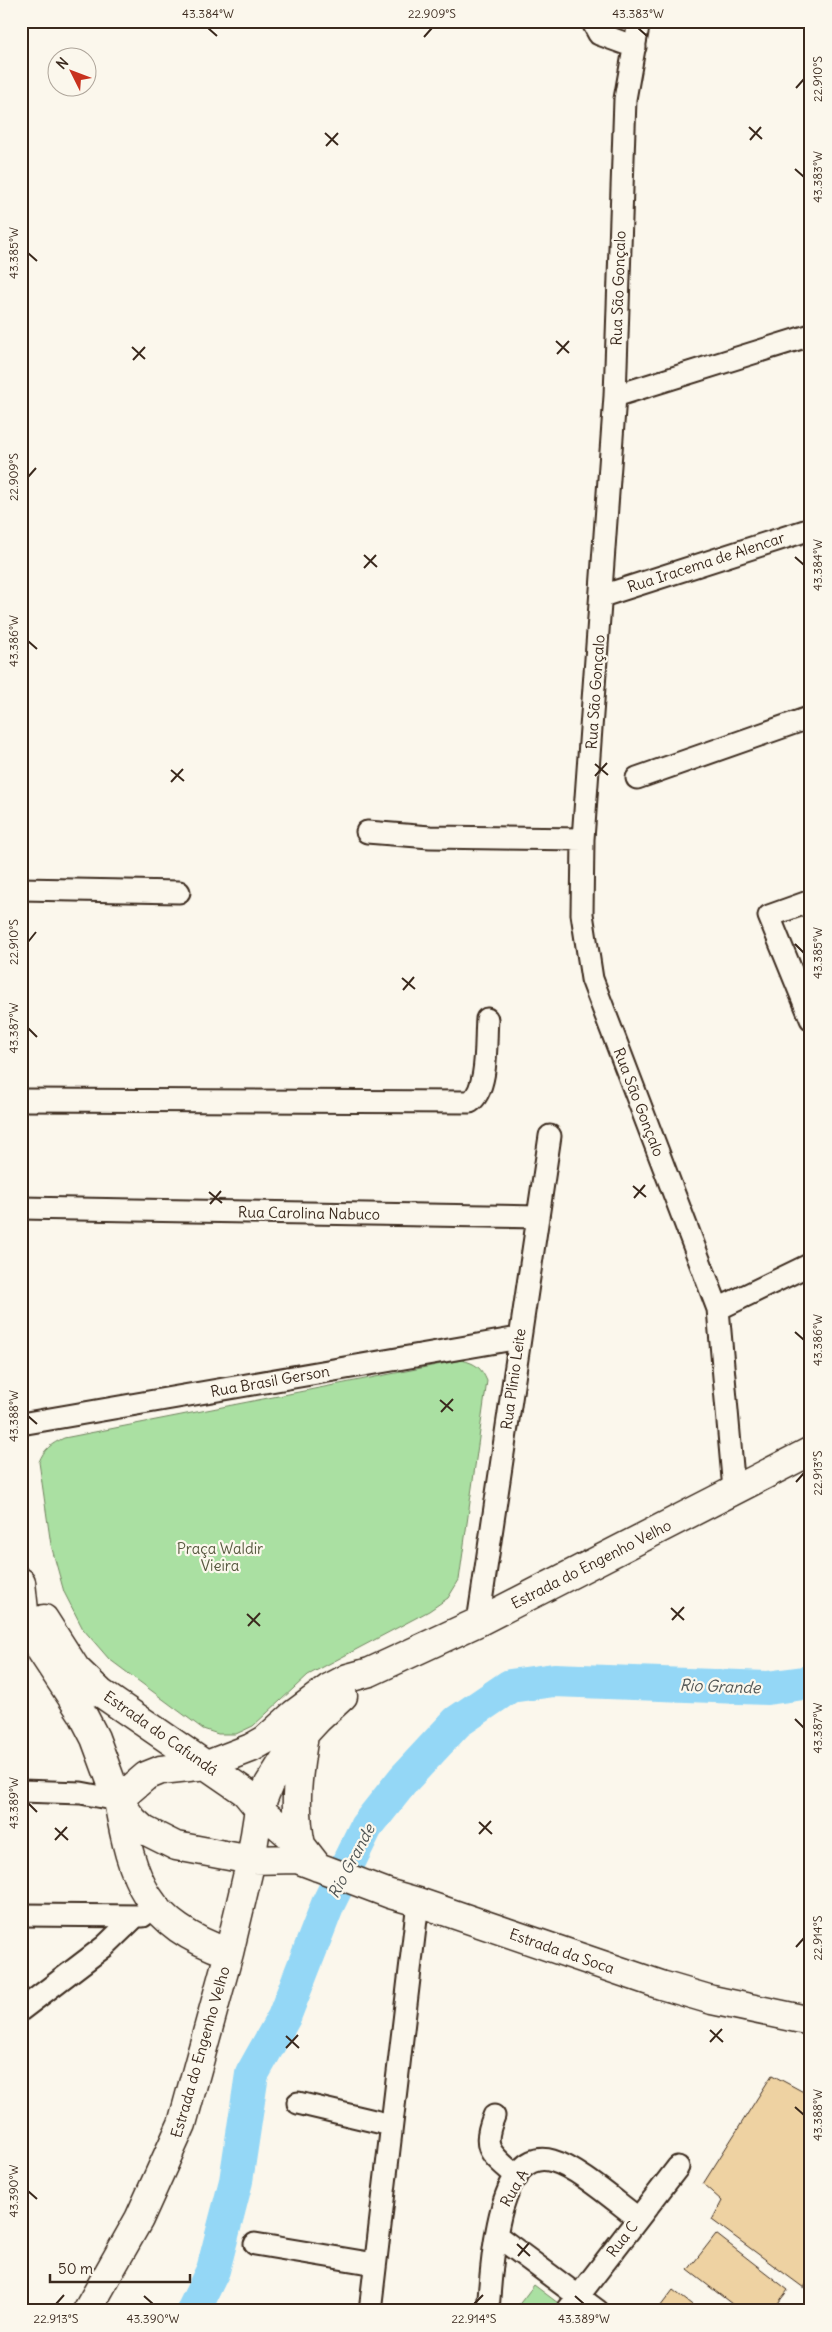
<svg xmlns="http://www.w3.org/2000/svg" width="832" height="2332" viewBox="0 0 832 2332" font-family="Delius,sans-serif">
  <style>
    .green { fill: #aae0a2; stroke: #728560 }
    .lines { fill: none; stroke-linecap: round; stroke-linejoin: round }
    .river { stroke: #94d7f6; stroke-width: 34 }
    .building { fill: #eed2a2; stroke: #3b2a1e }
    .street-casing { stroke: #3b2a1e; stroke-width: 25 }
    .secondary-casing { stroke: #3b2a1e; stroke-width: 31 }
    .street { stroke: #fbf7ec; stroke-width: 21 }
    .secondary { stroke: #fbf7ec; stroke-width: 28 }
    .ticks { fill: none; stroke: #3b2a1e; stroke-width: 2 }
    .labels { text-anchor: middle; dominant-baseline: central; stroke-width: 4.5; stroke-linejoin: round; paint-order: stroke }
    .street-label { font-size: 15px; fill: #3b2a1e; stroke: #fbf7ec }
    .park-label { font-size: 15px; fill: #57583f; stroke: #fbf7ec }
    .water-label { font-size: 16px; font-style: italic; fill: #515554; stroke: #fbf7ec }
    .neatline { fill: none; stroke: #3b2a1e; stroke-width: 2 }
    .ticks-label { font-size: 12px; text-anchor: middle; fill: #3b2a1e }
  </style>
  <rect width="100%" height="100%" fill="#fbf7ec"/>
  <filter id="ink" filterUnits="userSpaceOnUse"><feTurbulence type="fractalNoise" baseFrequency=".02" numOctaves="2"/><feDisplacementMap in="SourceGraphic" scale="10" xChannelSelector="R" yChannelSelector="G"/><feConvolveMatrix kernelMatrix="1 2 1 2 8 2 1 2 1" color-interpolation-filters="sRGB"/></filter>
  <g filter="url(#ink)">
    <path class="green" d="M 462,1360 C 476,1364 481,1367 487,1381 L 459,1580 L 448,1598 L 429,1611 L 308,1675 L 253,1726 L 236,1734 L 218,1734 L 203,1729 L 109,1659 L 83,1629 L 64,1592 L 51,1545 L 39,1462 C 44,1449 51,1444 64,1438 Z
      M 534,2285 L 562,2306 L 559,2311 L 514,2311 Z"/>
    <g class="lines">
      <path class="river" d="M 193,2311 L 213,2270 L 236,2181 L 252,2074 L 284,2017 L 328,1904 L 366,1827 L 404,1779 L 457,1722 L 510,1686 L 554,1680 L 767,1688 L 811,1682"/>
    </g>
    <path class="building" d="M 772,2075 L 811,2096 L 811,2275 L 804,2288 L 712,2220 L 722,2201 L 703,2184 Z
      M 716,2234 L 788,2290 L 772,2311 L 741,2311 L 688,2270 Z
      M 673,2290 L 700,2311 L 657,2311 Z"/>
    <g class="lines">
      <g class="street-casing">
        <path id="street" d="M 592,21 L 599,34 L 635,47
          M 639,21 L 625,99 L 615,396 L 583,839 L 582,914 L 592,979 L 718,1309 L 734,1490
          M 615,396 L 811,335
          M 602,596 L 811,529
          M 637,778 L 811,717
          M 367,832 L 430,837 L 583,839
          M 21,889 L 179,892
          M 811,901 L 769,916 L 811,1019
          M 21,1100 L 470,1102 C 489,1089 485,1041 487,1019
          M 21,1208 L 538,1217
          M 718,1309 L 811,1264
          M 21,1424 L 519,1338
          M 478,1622 L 550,1136
          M 21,1791 L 81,1793 L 118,1800
          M 21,1915 L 143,1916
          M 21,2010 L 105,1946 L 136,1916
          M 298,2103 L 391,2125
          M 494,2116 C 480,2150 492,2154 517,2177
          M 496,2235 L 598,2311
          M 255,2244 L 375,2264
          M 370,2311 L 418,1902
          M 488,2311 C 491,2277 495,2143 553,2161 C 578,2168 616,2202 638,2218
          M 567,2311 L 678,2167"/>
      </g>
      <g class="secondary-casing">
        <path id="secondary" d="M 21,1582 L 24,1611 L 38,1646 L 82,1713 L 95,1738 L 118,1800 L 133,1820 L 144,1830 L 176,1846 L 251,1860 L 297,1859 L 390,1894 L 418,1902 L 661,1985 L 712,2000 L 811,2021
          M 44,1619 L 76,1669 L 101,1693 L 245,1792 L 259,1809 L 301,1845 L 318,1867
          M 301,1845 C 293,1807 298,1773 304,1735
          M 229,1953 C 146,1924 132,1881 118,1800 L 146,1776 L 161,1770 L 207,1765 L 251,1748 L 265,1740 L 294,1714 L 329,1688 L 348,1678 L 370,1672 L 478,1622 L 811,1451
          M 87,2311 L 139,2219 L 182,2124 L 229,1953 L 251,1860 L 259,1809 L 269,1784 L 293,1746 L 318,1719 L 343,1696"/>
      </g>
      <use href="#street" class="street"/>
      <use href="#secondary" class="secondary"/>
    </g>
  </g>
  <path class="ticks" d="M 208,28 L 217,36M 638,28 L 647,36M 424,37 L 432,28M 796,88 L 804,79M 749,127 L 762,139M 325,133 L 338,145M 750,140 L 761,127M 326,146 L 338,133M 795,169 L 804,177M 28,253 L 37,261M 556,341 L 569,353M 132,347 L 145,359M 557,354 L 569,341M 133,360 L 145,347M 28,477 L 36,468M 364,555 L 377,567M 795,557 L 804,565M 364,568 L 376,555M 28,641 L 37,649M 595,764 L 608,775M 171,770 L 184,781M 595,776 L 607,763M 171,782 L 183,769M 28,942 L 36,932M 795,944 L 804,953M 402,978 L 415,989M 403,990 L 414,977M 28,1028 L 37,1037M 633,1186 L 646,1197M 209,1192 L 222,1203M 634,1198 L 645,1185M 210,1204 L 221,1191M 795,1332 L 804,1340M 440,1400 L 453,1411M 441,1412 L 453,1399M 28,1416 L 37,1424M 796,1482 L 804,1473M 671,1608 L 684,1620M 247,1614 L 260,1626M 672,1620 L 684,1607M 248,1626 L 260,1613M 795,1719 L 804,1728M 28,1803 L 37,1812M 479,1822 L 492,1834M 55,1828 L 68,1840M 479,1834 L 491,1821M 55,1840 L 67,1827M 796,1947 L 804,1938M 710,2030 L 723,2042M 286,2036 L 299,2048M 710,2042 L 722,2029M 286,2048 L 298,2035M 795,2107 L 804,2115M 28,2191 L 37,2199M 517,2244 L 530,2256M 518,2256 L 529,2243M 144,2296 L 153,2304M 575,2296 L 584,2304M 56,2304 L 64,2295M 474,2304 L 483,2295"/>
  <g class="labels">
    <g class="street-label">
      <text transform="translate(618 288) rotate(-88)">Rua São Gonçalo</text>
      <text transform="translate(706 562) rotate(-18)">Rua Iracema de Alencar</text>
      <text transform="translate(595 692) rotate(-86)">Rua São Gonçalo</text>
      <text transform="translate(639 1102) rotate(69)">Rua São Gonçalo</text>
      <text transform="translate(309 1213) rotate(1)">Rua Carolina Nabuco</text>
      <text transform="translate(513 1379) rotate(-82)">Rua Plínio Leite</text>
      <text transform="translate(270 1381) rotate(-10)">Rua Brasil Gerson</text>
      <text transform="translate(591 1564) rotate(-27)">Estrada do Engenho Velho</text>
      <text transform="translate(161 1733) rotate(35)">Estrada do Cafundá</text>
      <text transform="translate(562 1951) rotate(19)">Estrada da Soca</text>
      <text transform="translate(200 2052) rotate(-74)">Estrada do Engenho Velho</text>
      <text transform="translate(514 2188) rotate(-60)">Rua A</text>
      <text transform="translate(622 2239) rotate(-52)">Rua C</text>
    </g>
    <g class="park-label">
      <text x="220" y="1548">Praça Waldir<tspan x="220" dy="17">Vieira</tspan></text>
    </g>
    <g class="water-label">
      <text transform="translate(720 1686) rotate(2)">Rio Grande</text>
      <text transform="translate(351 1861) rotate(-62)">Rio Grande</text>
    </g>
  </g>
  <rect width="832" height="2332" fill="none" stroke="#fbf7ec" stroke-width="55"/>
  <g transform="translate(72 72) rotate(312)"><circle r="24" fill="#fbf7ec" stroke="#aea59a"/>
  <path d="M0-4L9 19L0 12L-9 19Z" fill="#c8321e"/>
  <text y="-8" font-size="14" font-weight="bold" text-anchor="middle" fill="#3b2a1e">N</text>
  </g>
  <path d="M50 2274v8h140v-8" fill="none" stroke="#3b2a1e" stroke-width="2.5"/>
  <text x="58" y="2274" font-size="15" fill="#3b2a1e" stroke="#fbf7ec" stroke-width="4" paint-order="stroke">50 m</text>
  <rect x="28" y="28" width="776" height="2276" class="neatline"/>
  <g class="ticks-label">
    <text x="208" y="18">43.384°W</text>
    <text x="432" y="18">22.909°S</text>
    <text x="638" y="18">43.383°W</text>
    <text transform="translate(818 79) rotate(-90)" y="4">22.910°S</text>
    <text transform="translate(818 177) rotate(-90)" y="4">43.383°W</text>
    <text transform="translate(14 253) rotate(-90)" y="4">43.385°W</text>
    <text transform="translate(14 477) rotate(-90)" y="4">22.909°S</text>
    <text transform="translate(818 565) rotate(-90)" y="4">43.384°W</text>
    <text transform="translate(14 641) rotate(-90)" y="4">43.386°W</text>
    <text transform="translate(14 942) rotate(-90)" y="4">22.910°S</text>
    <text transform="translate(818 953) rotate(-90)" y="4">43.385°W</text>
    <text transform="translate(14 1028) rotate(-90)" y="4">43.387°W</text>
    <text transform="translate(818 1340) rotate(-90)" y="4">43.386°W</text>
    <text transform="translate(14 1416) rotate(-90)" y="4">43.388°W</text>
    <text transform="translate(818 1473) rotate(-90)" y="4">22.913°S</text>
    <text transform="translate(818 1728) rotate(-90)" y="4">43.387°W</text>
    <text transform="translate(14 1803) rotate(-90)" y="4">43.389°W</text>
    <text transform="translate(818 1938) rotate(-90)" y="4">22.914°S</text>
    <text transform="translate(818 2115) rotate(-90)" y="4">43.388°W</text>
    <text transform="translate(14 2191) rotate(-90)" y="4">43.390°W</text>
    <text x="56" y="2323">22.913°S</text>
    <text x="153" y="2323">43.390°W</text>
    <text x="474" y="2323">22.914°S</text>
    <text x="584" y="2323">43.389°W</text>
  </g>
</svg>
